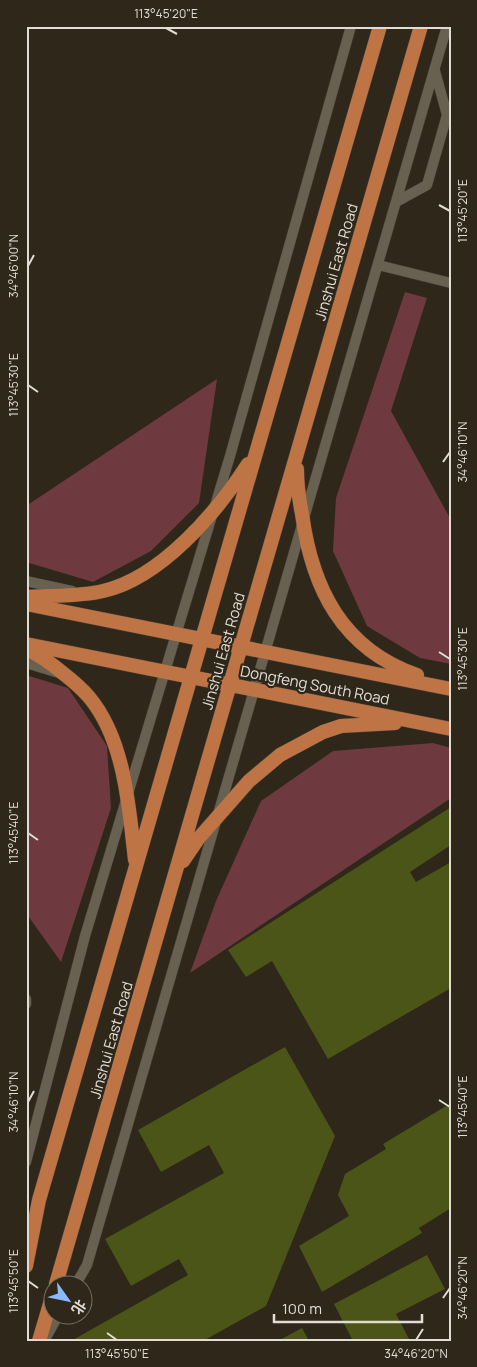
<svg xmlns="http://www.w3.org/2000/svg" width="477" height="1367" viewBox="0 0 477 1367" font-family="Manrope,'Noto Sans SC',sans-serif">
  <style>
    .green { fill: #6f3940 }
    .building { fill: #4c5518 }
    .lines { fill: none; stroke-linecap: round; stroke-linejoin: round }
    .minor-casing { stroke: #474137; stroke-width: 11 }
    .major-casing { stroke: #474137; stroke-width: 15 }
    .minor { stroke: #686051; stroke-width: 10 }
    .major { stroke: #be7444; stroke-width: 14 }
    .ticks { fill: none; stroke: #e1dcd4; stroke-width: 2 }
    .labels { text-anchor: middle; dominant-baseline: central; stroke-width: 4.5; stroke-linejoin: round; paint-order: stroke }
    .street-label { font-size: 15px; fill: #e1dcd4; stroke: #2e271a }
    .neatline { fill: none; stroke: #e1dcd4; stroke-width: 2 }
    .ticks-label { font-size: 12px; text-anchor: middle; fill: #e1dcd4 }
  </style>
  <rect width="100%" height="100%" fill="#2e271a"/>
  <path class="green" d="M 405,292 L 427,298 L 391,411 L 451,520 L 451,664 L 420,658 L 367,626 L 333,551 L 336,498 Z
    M 217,379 L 199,503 L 151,551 L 93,582 L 26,562 L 26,506 Z
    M 26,675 L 68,688 L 107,746 L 111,808 L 61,962 L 26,913 Z
    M 433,743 L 451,748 L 451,798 L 190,973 L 216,901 L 261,801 L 333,751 Z"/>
  <path class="building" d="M 451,807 L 451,845 L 410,872 L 416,882 L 451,862 L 451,988 L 328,1059 L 272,961 L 246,977 L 228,950 Z
    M 285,1047 L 335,1136 L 266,1306 L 203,1341 L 71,1341 L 188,1275 L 179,1259 L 131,1286 L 105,1239 L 224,1173 L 209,1145 L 161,1172 L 138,1130 Z
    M 451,1103 L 451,1208 L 419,1228 L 422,1233 L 322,1292 L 299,1246 L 349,1216 L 338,1195 L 345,1174 L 386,1149 L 383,1144 Z
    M 427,1255 L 445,1289 L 396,1314 L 410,1341 L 353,1341 L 334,1304 Z
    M 302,1328 L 309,1341 L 278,1341 Z"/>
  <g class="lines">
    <g class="minor-casing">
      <path id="minor" d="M 396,202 L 427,185 L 447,115 L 435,71
        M 378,265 L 451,283
        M 26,581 L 72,591
        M 26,663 L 59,673
        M 26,999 L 26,1004
        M 26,1162 L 85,936 L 230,456 L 351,26
        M 76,1284 L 87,1265 L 447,26
        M 44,1341 L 59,1314"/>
    </g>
    <g class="major-casing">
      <path id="major" d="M 297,469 C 297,484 299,499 302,514 C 312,588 342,649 417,675
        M 26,597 C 52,595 78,597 103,591 C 161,578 217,512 248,464
        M 26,604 L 451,689
        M 26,644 L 451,729
        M 26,649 C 40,655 52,664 64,674 C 73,681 82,689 89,697 C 125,740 129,808 135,860
        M 183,861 L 198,839 L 249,781 L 280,755 L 323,732 L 341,726 L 395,723
        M 26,1266 L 39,1200 L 380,26
        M 56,1284 L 421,26
        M 39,1341 L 52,1297"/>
    </g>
    <use href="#minor" class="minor"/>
    <use href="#major" class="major"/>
  </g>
  <path class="ticks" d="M 166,28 L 177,34M 439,205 L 450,211M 28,266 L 34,255M 28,385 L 38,392M 443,462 L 450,452M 439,652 L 450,659M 28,833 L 38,840M 439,1100 L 450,1107M 28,1102 L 34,1091M 28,1281 L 38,1288M 443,1298 L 450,1288M 107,1333 L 117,1340M 416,1340 L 423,1329"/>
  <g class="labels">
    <g class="street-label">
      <text transform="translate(336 262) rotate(-74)">Jinshui East Road</text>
      <text transform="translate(223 651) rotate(-74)">Jinshui East Road</text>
      <text transform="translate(315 685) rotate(11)">Dongfeng South Road</text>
      <text transform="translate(111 1040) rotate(-74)">Jinshui East Road</text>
    </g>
  </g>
  <rect width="477" height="1367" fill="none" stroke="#2e271a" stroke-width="55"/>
  <g transform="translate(68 1300) rotate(123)"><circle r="24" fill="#2e271a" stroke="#766f64"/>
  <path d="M0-4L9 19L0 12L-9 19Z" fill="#8abafc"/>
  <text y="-8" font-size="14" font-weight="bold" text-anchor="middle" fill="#e1dcd4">北</text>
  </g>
  <path d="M274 1314v8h148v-8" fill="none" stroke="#e1dcd4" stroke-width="2.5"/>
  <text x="282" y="1314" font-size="15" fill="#e1dcd4" stroke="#2e271a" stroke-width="4" paint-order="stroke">100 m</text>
  <rect x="28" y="28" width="422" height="1312" class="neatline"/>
  <g class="ticks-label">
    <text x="166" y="18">113°45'20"E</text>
    <text transform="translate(463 211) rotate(-90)" y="4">113°45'20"E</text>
    <text transform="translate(14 266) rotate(-90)" y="4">34°46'00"N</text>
    <text transform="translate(14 385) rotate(-90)" y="4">113°45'30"E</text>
    <text transform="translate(463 452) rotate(-90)" y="4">34°46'10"N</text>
    <text transform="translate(463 659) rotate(-90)" y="4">113°45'30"E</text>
    <text transform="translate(14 833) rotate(-90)" y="4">113°45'40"E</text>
    <text transform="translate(14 1102) rotate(-90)" y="4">34°46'10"N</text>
    <text transform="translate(463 1107) rotate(-90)" y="4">113°45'40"E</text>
    <text transform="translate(14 1281) rotate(-90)" y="4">113°45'50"E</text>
    <text transform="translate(463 1288) rotate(-90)" y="4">34°46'20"N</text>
    <text x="117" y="1358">113°45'50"E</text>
    <text x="416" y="1358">34°46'20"N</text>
  </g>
</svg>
